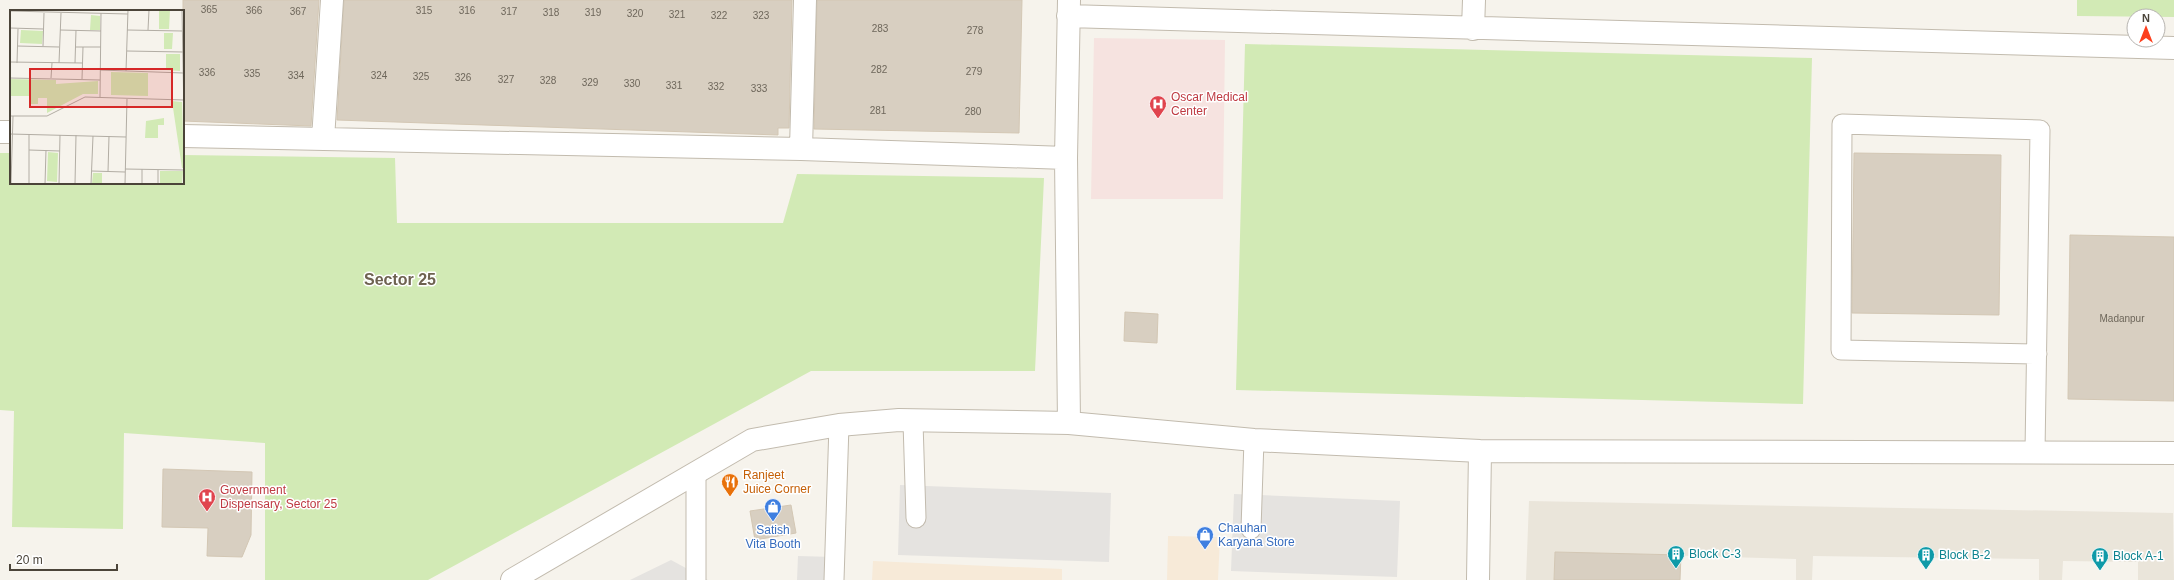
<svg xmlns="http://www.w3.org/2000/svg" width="2174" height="580" viewBox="0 0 2174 580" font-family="Helvetica,sans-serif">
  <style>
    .residential { fill: #eae5da }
    .commercial { fill: #f7ead8 }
    .medical { fill: #f6e3e0 }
    .green { fill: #d2eab5 }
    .parking { fill: #e5e3e0 }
    .building { fill: #d8cfc1; stroke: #d3c7b4 }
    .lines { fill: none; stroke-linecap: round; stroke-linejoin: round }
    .service-casing { stroke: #c2bbae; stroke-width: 21 }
    .minor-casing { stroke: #c2bbae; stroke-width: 24 }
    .service { stroke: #fff; stroke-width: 19 }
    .minor { stroke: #fff; stroke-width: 22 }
    .labels { text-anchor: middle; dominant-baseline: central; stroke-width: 3; stroke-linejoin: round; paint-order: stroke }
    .number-label { font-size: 10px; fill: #6e675b }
    .health-label { font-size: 12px; fill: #be3a42; stroke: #fff; text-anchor: start }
    .food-label { font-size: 12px; fill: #c56008; stroke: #fff; text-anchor: start }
    .shop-label { font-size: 12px; fill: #366cbe; stroke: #fff; text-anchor: start }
    .culture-label { font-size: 12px; fill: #0d838f; stroke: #fff; text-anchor: start }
    .district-label { font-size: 16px; font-weight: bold; fill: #6e6250; stroke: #fff }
    .inset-road { fill: none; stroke: #b2ada4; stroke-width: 1 }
    .view { fill: #d62828; fill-opacity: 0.15; stroke: #d62828; stroke-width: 2 }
    .inset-edge { fill: none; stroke: #4b4439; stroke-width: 2 }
  </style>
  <rect width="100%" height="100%" fill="#f6f3ec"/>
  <path class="residential" d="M 1529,501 L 2173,513 L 2174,580 L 2138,580 L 2138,562 L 2063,561 L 2062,580 L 2039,580 L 2039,559 L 1813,556 L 1812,580 L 1796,580 L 1796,559 L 1555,552 L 1554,580 L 1526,580 Z"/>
  <path class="commercial" d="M 1168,536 L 1220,537 L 1218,580 L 1167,580 Z
    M 873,561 L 1062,569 L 1062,580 L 872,580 Z"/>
  <path class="medical" d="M 1094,38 L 1225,40 L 1223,199 L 1091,199 Z"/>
  <path class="green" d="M 2077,0 L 2174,0 L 2174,17 L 2077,16 Z
    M 1245,44 L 1812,58 L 1803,404 L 1236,390 Z
    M 0,153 L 11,153 L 11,183 L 183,183 L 183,155 L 395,158 L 397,223 L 783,223 L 797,174 L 1044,178 L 1035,371 L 811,371 L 428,580 L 265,580 L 265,443 L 124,433 L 123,529 L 12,527 L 14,411 L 0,410 Z"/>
  <path class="parking" d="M 900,485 L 1111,493 L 1109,562 L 898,555 Z
    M 1234,494 L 1400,501 L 1397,577 L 1231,571 Z
    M 798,556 L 834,557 L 833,580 L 797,580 Z
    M 671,560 L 708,580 L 630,580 Z"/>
  <path class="building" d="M 183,0 L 319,0 L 311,126 L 183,121 Z
    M 344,0 L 792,0 L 789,128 L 778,128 L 778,135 L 337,120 Z
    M 817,0 L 1022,0 L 1019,133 L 814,129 Z
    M 1854,153 L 2001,155 L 1999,315 L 1852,313 Z
    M 2070,235 L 2174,237 L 2174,401 L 2068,399 Z
    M 1125,312 L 1158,314 L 1157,343 L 1124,341 Z
    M 163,469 L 252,472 L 251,535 L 242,557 L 207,556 L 208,528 L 162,527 Z
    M 791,505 L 796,533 L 755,540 L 750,511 Z
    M 1555,552 L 1681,555 L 1680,580 L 1554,580 Z"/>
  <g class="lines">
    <g class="service-casing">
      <path id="service" d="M 913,422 L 916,518
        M 2035,452 L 2040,130 L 1842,124 L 1841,350 L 2037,354
        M 696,473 L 696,580
        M 1251,529 L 1254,440
        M 834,580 L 839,425"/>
    </g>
    <g class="minor-casing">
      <path id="minor" d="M 1068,16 L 2174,48
        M 1473,29 L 1474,0
        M 0,132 L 11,132
        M 183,136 L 801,149 L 1066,158
        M 323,139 L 332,0
        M 801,149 L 805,0
        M 1069,423 L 1066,158 L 1069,0
        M 512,580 L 752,440 L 839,425 L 899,420 L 1069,423 L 1254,440 L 1480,451 L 2174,453
        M 1478,580 L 1480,451"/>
    </g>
    <use href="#service" class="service"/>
    <use href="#minor" class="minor"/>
  </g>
  <defs>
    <g id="hospital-pin" transform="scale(0.9)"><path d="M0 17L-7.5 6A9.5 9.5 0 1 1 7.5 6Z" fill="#e0444e" stroke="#fff"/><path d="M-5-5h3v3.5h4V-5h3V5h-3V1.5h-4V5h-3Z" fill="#fff"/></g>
    <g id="restaurant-pin" transform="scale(0.9)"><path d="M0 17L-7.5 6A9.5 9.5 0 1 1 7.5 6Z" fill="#e8710a" stroke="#fff"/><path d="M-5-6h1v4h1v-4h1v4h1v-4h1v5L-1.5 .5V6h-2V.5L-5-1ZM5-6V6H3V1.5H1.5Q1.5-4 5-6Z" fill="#fff"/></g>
    <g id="shop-pin" transform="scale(0.9)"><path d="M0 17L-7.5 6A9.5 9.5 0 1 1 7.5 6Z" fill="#3f7fe0" stroke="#fff"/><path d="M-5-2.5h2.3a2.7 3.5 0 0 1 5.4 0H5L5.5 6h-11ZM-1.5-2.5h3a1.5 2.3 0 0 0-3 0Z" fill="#fff"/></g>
    <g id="building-pin" transform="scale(0.9)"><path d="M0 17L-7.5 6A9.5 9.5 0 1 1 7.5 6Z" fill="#0f9aa8" stroke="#fff"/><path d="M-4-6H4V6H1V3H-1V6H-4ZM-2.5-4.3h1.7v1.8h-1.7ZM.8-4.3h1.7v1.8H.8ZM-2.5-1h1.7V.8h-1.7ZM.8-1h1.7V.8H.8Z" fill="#fff"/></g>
  </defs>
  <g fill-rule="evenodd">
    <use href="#hospital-pin" x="1158" y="104"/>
    <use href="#restaurant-pin" x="730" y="482"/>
    <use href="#hospital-pin" x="207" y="497"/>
    <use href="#shop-pin" x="773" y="507"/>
    <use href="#shop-pin" x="1205" y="535"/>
    <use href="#building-pin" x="1676" y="554"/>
    <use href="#building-pin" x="1926" y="555"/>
    <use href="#building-pin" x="2100" y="556"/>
  </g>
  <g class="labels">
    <g class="number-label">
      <text x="209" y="9">365</text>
      <text x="254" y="10">366</text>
      <text x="424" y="10">315</text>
      <text x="467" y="10">316</text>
      <text x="298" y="11">367</text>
      <text x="509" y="11">317</text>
      <text x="551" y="12">318</text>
      <text x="593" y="12">319</text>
      <text x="635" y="13">320</text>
      <text x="677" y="14">321</text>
      <text x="719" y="15">322</text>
      <text x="761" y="15">323</text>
      <text x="880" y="28">283</text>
      <text x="975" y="30">278</text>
      <text x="879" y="69">282</text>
      <text x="974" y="71">279</text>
      <text x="207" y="72">336</text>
      <text x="252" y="73">335</text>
      <text x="296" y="75">334</text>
      <text x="379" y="75">324</text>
      <text x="421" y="76">325</text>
      <text x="463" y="77">326</text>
      <text x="506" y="79">327</text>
      <text x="548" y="80">328</text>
      <text x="590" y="82">329</text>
      <text x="632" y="83">330</text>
      <text x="674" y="85">331</text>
      <text x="716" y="86">332</text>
      <text x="759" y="88">333</text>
      <text x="878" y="110">281</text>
      <text x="973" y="111">280</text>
      <text x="2122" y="318">Madanpur</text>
    </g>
    <g class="health-label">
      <text x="1171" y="97">Oscar Medical<tspan x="1171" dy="14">Center</tspan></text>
      <text x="220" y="490">Government<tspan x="220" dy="14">Dispensary, Sector 25</tspan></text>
    </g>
    <g class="food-label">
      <text x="743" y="475">Ranjeet<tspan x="743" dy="14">Juice Corner</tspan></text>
    </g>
    <g class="shop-label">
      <text x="1218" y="528">Chauhan<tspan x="1218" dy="14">Karyana Store</tspan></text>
      <text x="773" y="530" text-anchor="middle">Satish<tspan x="773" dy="14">Vita Booth</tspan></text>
    </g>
    <g class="culture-label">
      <text x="1689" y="554">Block C-3</text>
      <text x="1939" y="555">Block B-2</text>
      <text x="2113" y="556">Block A-1</text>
    </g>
    <g class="district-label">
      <text x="400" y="279">Sector 25</text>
    </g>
  </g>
  <g transform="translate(10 10)">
    <rect width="174" height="174" fill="#f6f3ec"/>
    <path d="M 149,0 L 160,0 L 159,19 L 149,19 ZM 81,5 L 90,6 L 90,20 L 80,20 ZM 11,20 L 33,21 L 32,34 L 10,33 ZM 154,23 L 163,23 L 162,39 L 154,39 ZM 156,44 L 170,44 L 170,61 L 156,60 ZM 101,62 L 138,63 L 138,86 L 101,85 ZM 0,69 L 46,70 L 46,74 L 88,71 L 88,84 L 73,84 L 37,103 L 37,88 L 28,88 L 28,94 L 21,94 L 21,86 L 0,86 ZM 162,91 L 172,92 L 174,158 L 172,158 ZM 154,108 L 154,115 L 148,115 L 148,128 L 135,128 L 136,111 ZM 38,142 L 48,143 L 47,172 L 37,171 ZM 150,161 L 173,161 L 172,174 L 150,173 ZM 83,163 L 92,163 L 92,174 L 82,174 Z" fill="#d2eab5"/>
    <path class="inset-road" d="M 172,0 L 174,106M 0,1 L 118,4M 0,18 L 33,19M 50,20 L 91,21M 117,20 L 172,21M 138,20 L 139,0M 7,36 L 49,37M 33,36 L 34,3M 65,37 L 91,37M 117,41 L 173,42M 0,52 L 73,53M 7,53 L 8,19M 49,53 L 51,3M 65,53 L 66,20M 90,60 L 173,63M 116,61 L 118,0M 0,68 L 90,70M 41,68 L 42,53M 72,69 L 73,37M 90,87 L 91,3M 0,106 L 37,106 L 75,87 L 174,90M 0,124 L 116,127M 19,140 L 50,141M 115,159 L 174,160M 82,161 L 115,162M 98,162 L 99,126M 1,174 L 3,106M 19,174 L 19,124M 35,174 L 36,140M 49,174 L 50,125M 65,174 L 66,125M 81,174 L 83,126M 115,174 L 117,89M 132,174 L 132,159M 148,174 L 148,160"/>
    <path class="view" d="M 20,59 L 162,59 L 162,97 L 20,97 Z"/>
    <rect width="174" height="174" class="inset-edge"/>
  </g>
  <g transform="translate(2146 28)"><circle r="19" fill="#ffffff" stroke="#b7b4b0"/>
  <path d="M0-3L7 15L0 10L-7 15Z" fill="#fc3f1d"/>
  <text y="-6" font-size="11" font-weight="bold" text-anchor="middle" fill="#4b4439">N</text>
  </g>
  <path d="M10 564v6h107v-6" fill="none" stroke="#4b4439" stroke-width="2"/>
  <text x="16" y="564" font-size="12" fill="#4b4439" stroke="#ffffff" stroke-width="3" paint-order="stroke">20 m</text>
</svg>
